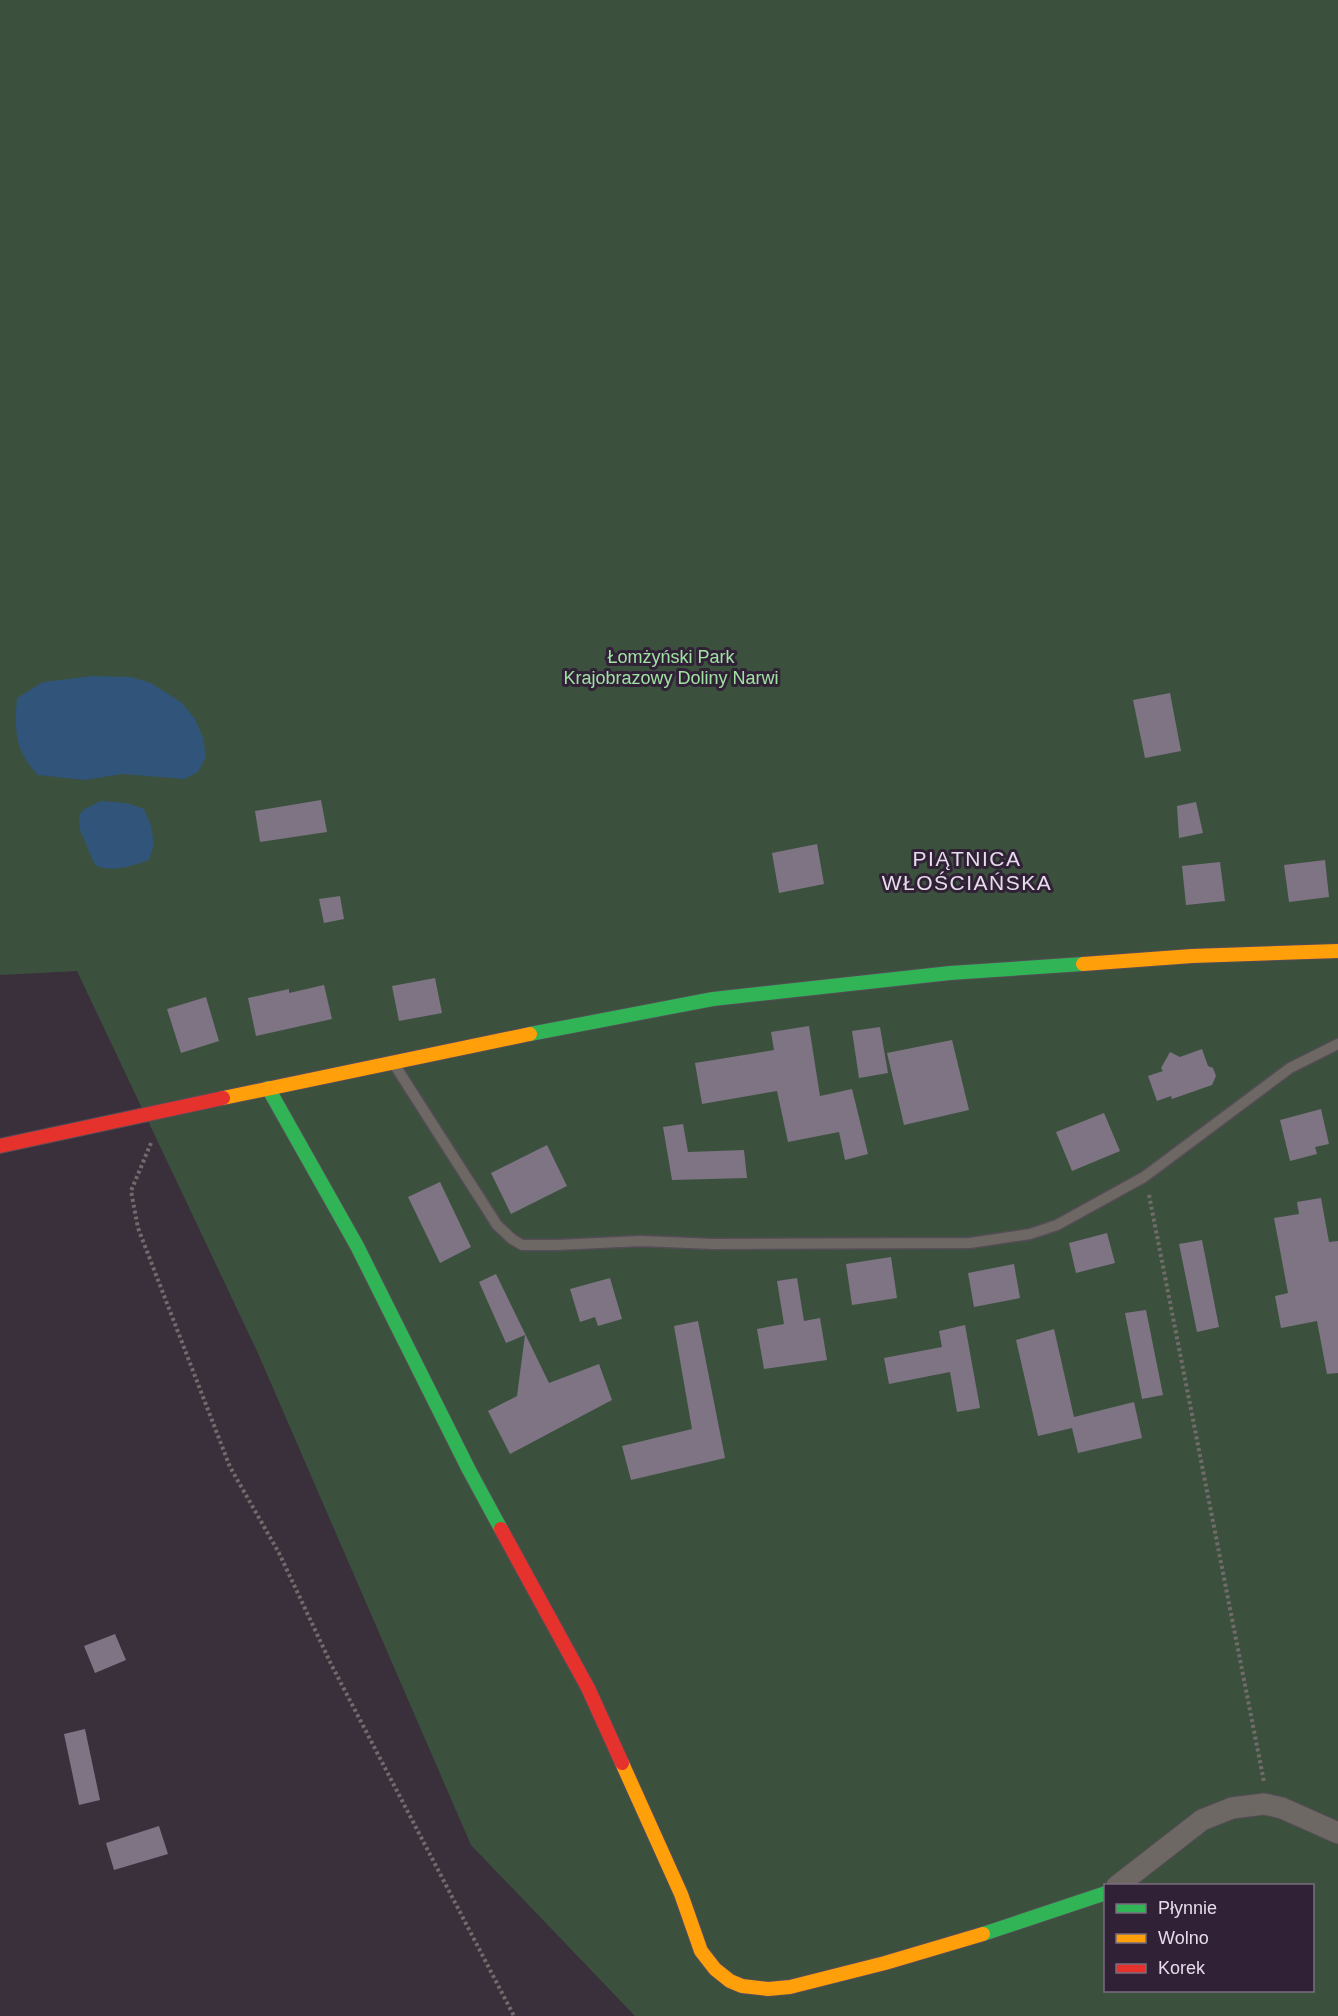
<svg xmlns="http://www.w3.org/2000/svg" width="1338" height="2016" viewBox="0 0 1338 2016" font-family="Arial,sans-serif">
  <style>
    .green { fill: #3c513d; fill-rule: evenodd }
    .water { fill: #30547a }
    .building { fill: #7e7484 }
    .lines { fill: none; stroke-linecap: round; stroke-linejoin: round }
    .lane-casing { stroke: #544c57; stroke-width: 13 }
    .street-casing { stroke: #544c57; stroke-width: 23 }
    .fast-casing { stroke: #544c57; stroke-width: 16 }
    .slow-casing { stroke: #544c57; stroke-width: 16 }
    .jam-casing { stroke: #544c57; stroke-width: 16 }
    .path { stroke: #716c6c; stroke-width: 4; stroke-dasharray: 3 3; stroke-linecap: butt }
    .lane { stroke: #6e6864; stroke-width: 10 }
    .street { stroke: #6e6864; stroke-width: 21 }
    .fast { stroke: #30b455; stroke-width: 14 }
    .slow { stroke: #ff9f0a; stroke-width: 14 }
    .jam { stroke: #e5322d; stroke-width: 14 }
    .labels { text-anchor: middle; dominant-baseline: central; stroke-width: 6; stroke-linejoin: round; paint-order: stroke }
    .park-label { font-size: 18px; fill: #a0e2a1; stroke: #302137 }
    .quarter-label { font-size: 21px; letter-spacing: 1.5px; fill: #e6dcea; stroke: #302137 }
  </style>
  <rect width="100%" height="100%" fill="#39303c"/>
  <path class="green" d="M 0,0 L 1338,0 L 1338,2016 L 635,2016 L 471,1845 L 257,1351 L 77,971 L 0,975 ZM 1106,1886 L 1312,1886 L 1312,1990 L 1106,1990 Z"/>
  <path class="water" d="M 93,676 L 131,677 L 151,683 L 182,703 L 195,719 L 203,738 L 206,757 L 198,772 L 184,779 L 122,774 L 85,780 L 38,775 C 15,751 14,731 17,698 L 43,682 Z
    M 101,801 L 126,803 L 144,809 L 151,826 L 154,845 L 149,860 C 133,866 111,873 95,865 L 80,830 L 79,815 L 85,809 Z"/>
  <path class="building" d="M 1170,693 L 1181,751 L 1145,758 L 1133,700 Z
    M 321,800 L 327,832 L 260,842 L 255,811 Z
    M 1196,802 L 1203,833 L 1179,838 L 1177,806 Z
    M 817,844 L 824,884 L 779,893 L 772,853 Z
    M 1325,860 L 1329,897 L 1289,902 L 1284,865 Z
    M 1220,862 L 1225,901 L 1186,905 L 1182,866 Z
    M 340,896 L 344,919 L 324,923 L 319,899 Z
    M 435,978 L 442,1013 L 399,1021 L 392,986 Z
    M 324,985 L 332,1019 L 256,1036 L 248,998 L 289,989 L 289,993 Z
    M 206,997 L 219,1041 L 181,1053 L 167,1009 Z
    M 809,1026 L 820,1096 L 852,1089 L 868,1154 L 845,1160 L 839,1132 L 788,1142 L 777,1091 L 702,1104 L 695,1063 L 774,1050 L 771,1032 Z
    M 880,1027 L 888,1073 L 859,1078 L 852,1031 Z
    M 952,1040 L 969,1110 L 904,1125 L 887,1053 Z
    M 1202,1049 L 1208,1066 L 1213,1068 L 1216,1076 L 1212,1085 L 1172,1099 L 1171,1096 L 1157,1101 L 1148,1076 L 1163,1071 L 1161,1068 L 1170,1052 L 1180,1057 Z
    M 1321,1109 L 1329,1144 L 1315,1147 L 1317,1154 L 1290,1161 L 1280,1120 Z
    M 1104,1113 L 1120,1151 L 1072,1171 L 1056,1132 Z
    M 683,1124 L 688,1152 L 744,1150 L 747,1178 L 672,1180 L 663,1127 Z
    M 547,1145 L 567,1186 L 511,1214 L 491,1173 Z
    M 440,1182 L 471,1247 L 440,1263 L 408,1197 Z
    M 1321,1198 L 1329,1242 L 1338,1241 L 1338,1373 L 1327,1374 L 1317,1321 L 1281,1328 L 1275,1296 L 1288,1293 L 1274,1218 L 1299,1214 L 1297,1202 Z
    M 1107,1233 L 1115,1263 L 1076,1273 L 1069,1243 Z
    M 1202,1240 L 1219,1327 L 1197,1332 L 1179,1244 Z
    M 891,1257 L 897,1298 L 852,1305 L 846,1264 Z
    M 1014,1264 L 1020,1298 L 974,1307 L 968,1273 Z
    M 496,1274 L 549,1383 L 599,1364 L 612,1400 L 510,1454 L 488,1411 L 517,1396 L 525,1335 L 506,1343 L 479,1282 Z
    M 610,1278 L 622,1319 L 598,1326 L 595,1317 L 580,1322 L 570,1289 Z
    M 797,1278 L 804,1321 L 820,1318 L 827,1360 L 764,1369 L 757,1329 L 784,1324 L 777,1281 Z
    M 1146,1310 L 1163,1395 L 1142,1399 L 1125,1313 Z
    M 698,1321 L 725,1458 L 631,1480 L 622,1446 L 692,1429 L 674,1326 Z
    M 965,1325 L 980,1408 L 957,1412 L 950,1372 L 889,1384 L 884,1358 L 942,1347 L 939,1331 Z
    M 1054,1329 L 1074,1417 L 1134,1402 L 1142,1438 L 1078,1453 L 1072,1428 L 1038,1436 L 1016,1340 Z
    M 115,1634 L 126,1660 L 95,1673 L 84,1646 Z
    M 85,1729 L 100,1800 L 79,1805 L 64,1734 Z
    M 159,1826 L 168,1854 L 114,1870 L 106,1843 Z"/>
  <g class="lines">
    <g class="lane-casing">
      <path id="lane" d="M 394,1064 L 497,1225 L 512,1239 L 522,1245 L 556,1245 L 641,1241 L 714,1244 L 970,1243 L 1030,1234 L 1057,1225 L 1144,1177 L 1290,1068 L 1338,1044"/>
    </g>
    <g class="street-casing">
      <path id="street" d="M 1117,1886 L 1202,1820 L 1232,1808 L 1264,1804 L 1282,1808 L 1338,1833"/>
    </g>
    <g class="fast-casing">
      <path id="fast" d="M 530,1034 L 713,999 L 950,973 L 1083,964
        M 268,1088 L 357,1246 L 469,1470 L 501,1529
        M 983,1934 L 1106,1893"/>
    </g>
    <g class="slow-casing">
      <path id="slow" d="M 1083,964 L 1192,956 L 1338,951
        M 223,1098 L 530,1034
        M 622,1763 L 681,1894 L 701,1951 L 715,1969 L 730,1981 L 742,1986 L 768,1989 L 790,1987 L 885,1963 L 983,1934"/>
    </g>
    <g class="jam-casing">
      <path id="jam" d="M 0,1146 L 223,1098
        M 501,1529 L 588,1688 L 622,1763"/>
    </g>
    <path class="path" d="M 151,1143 L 131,1191 L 138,1228 L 230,1467 L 279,1553 L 331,1664 L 514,2016
      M 1149,1195 L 1264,1782"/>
    <use href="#lane" class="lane"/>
    <use href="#street" class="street"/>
    <use href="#fast" class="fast"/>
    <use href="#slow" class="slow"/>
    <use href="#jam" class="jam"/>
  </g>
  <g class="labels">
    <g class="park-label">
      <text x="671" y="657">Łomżyński Park<tspan x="671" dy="21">Krajobrazowy Doliny Narwi</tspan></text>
    </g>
    <g class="quarter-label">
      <text x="967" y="858">PIĄTNICA<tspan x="967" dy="24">WŁOŚCIAŃSKA</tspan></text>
    </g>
  </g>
  <rect x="1104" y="1884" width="210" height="108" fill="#302137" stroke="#796c7f" stroke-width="1.5"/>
  <rect x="1116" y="1904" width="30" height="9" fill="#30b455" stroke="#796c7f" stroke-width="1.5"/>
  <text x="1158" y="1914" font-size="18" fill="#e6dcea">Płynnie</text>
  <rect x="1116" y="1934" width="30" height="9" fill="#ff9f0a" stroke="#796c7f" stroke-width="1.5"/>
  <text x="1158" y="1944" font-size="18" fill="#e6dcea">Wolno</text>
  <rect x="1116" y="1964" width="30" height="9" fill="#e5322d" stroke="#796c7f" stroke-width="1.5"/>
  <text x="1158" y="1974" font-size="18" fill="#e6dcea">Korek</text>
</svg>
